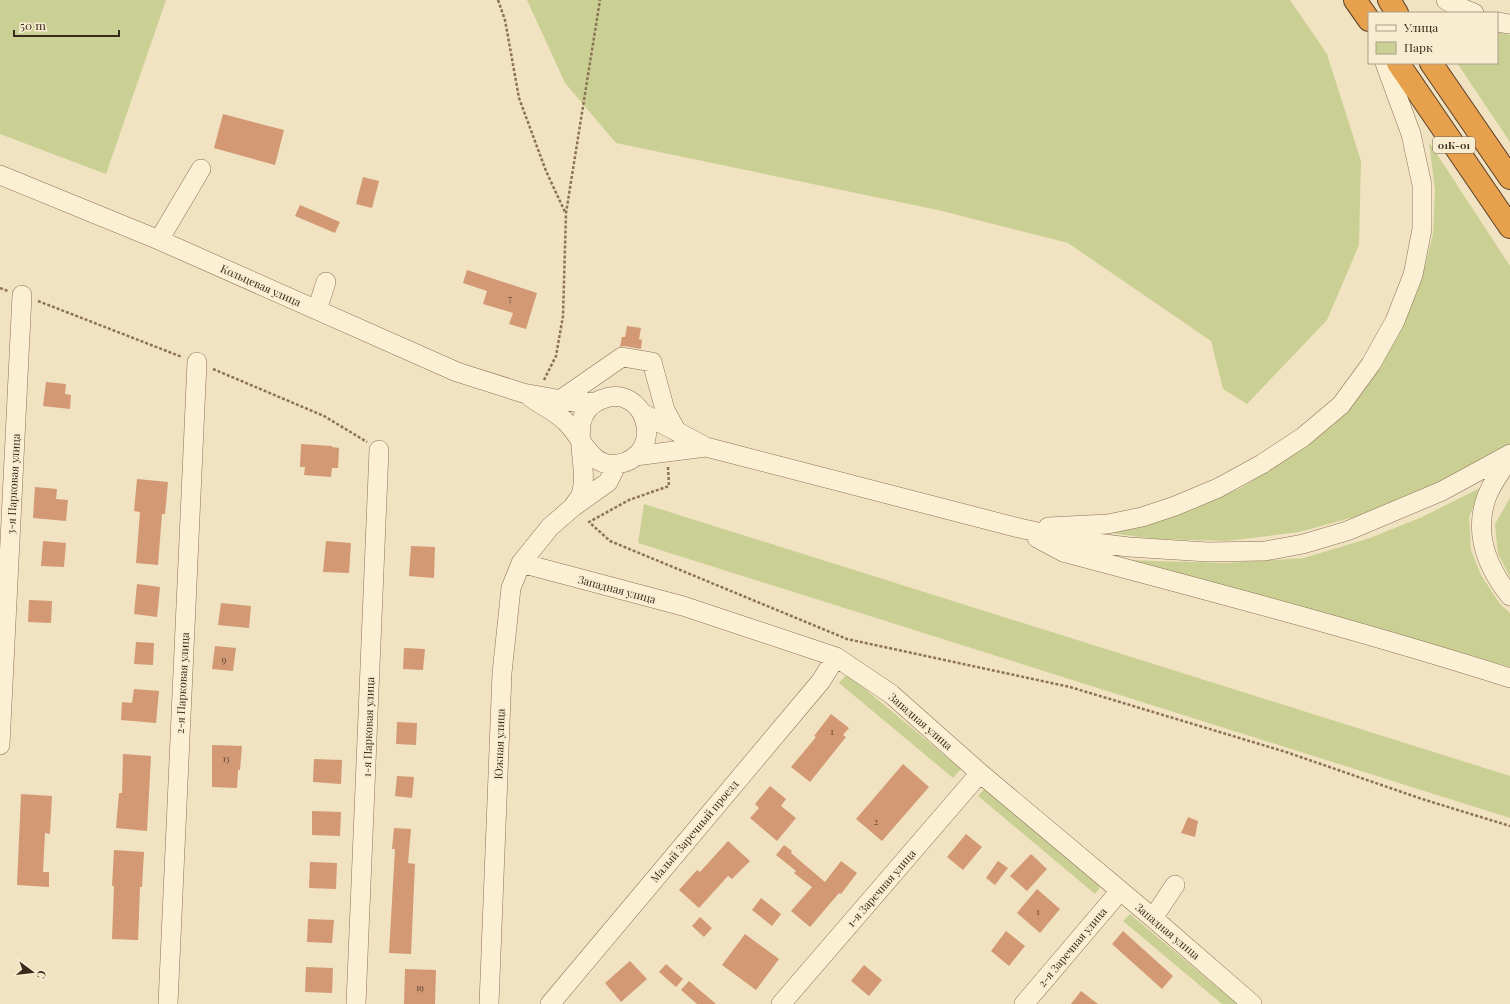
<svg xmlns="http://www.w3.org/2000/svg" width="1510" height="1004" viewBox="0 0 1510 1004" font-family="'Playfair Display',serif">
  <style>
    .green { fill: #cad094 }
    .building { fill: #d29974 }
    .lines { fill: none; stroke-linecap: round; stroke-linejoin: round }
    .minor-casing { stroke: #8c7257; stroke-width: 20 }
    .highway-casing { stroke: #59402b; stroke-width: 24 }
    .path { stroke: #8c7257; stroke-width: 2.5; stroke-dasharray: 3 2; stroke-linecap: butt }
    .minor { stroke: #fbefd4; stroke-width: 19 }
    .highway { stroke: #e7a04b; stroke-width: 22 }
    .labels { text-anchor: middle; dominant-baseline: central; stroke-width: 3.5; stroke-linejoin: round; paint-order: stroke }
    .number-label { font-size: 9px; fill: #604632 }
    .shield { fill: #f8ecd1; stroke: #736452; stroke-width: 1 }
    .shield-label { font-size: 10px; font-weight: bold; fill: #3a2a1c }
    .street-label { font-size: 11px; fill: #3a2a1c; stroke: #f8ecd1 }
  </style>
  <rect width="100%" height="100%" fill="#f1e2c1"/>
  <path class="green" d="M 0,0 L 166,0 L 106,174 L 0,134 Z
    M 527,0 L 1290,0 L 1327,54 L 1361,161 L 1359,245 L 1327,320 L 1247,404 L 1223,389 L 1211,341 L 1068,243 L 938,210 L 616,143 L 565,83 Z
    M 1497,32 L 1510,35 L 1510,142 L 1457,63 L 1497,63 Z
    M 1429,142 L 1510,266 L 1510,446 L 1463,472 L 1362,515 L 1299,532 L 1227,541 L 1155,539 L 1102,532 L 1194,507 L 1239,489 L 1275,467 L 1403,326 L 1422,278 L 1433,234 L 1435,190 Z
    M 1482,487 L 1469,517 L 1471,550 L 1481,575 L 1500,604 L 1510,613 L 1510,667 L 1408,637 L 1124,560 L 1226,563 L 1304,558 L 1370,538 L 1422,517 Z
    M 1510,498 L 1510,577 L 1498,554 L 1495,524 Z
    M 644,504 L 1510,776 L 1510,818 L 638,543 Z
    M 847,674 L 961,769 L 953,778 L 839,683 Z
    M 985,788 L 1102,885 L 1095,894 L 978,796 Z
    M 1130,914 L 1237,1004 L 1222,1004 L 1123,921 Z"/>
  <path class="building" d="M 223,114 L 284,130 L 275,165 L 214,148 Z
    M 363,177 L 379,181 L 372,208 L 356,204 Z
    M 300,205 L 340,222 L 335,233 L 295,216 Z
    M 467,270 L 537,293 L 526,329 L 509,324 L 513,313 L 483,304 L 487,291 L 463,283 Z
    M 627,326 L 641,328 L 639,339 L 642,340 L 641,349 L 624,346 L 620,347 L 622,337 L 625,337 Z
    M 46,382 L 66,384 L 65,394 L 71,395 L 70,409 L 43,406 Z
    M 301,444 L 332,446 L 332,447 L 339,448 L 338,468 L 332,468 L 331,477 L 304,475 L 305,467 L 300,467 Z
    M 137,479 L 168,482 L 165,514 L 162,514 L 158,565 L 136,563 L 140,512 L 134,511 Z
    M 35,487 L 57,489 L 56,499 L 68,500 L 66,521 L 33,518 Z
    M 43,541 L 66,543 L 64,567 L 41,566 Z
    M 326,541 L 351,543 L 349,573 L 323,572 Z
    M 411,546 L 435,547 L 434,578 L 409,576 Z
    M 137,584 L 160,587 L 157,617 L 134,614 Z
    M 29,600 L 52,601 L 51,623 L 28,622 Z
    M 221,603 L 251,606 L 249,628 L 218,625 Z
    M 136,642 L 154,643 L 153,665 L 134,664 Z
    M 215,646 L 236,648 L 233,671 L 212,669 Z
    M 404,648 L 425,649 L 423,670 L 403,669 Z
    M 134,689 L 159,691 L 156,723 L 121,720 L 122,702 L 132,703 Z
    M 831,714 L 849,728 L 843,735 L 846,737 L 810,782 L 791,767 L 816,737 L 814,736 Z
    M 397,722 L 417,723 L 416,745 L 396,744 Z
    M 212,745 L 242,746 L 240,770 L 238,770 L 237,788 L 212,787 Z
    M 123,754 L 151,756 L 147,831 L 116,828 L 119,793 L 122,793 Z
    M 314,759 L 342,760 L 341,784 L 313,782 Z
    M 903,764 L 929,787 L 882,841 L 856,819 Z
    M 397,776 L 414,777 L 412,798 L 395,796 Z
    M 770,786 L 786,799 L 781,806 L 796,818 L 777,841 L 750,818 L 759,808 L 755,804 Z
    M 21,794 L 52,796 L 50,834 L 45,833 L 43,872 L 49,872 L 49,887 L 17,885 Z
    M 312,811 L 341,812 L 340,836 L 312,835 Z
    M 1188,817 L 1198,821 L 1195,837 L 1181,833 Z
    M 394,828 L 411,829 L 408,863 L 415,864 L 411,954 L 389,953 L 395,849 L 392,849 Z
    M 966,834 L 982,847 L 963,870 L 947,857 Z
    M 728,841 L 750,861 L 732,879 L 728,876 L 699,908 L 679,890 L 697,870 L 700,872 Z
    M 784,845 L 792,851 L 791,853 L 825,882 L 841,861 L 857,873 L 841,894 L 839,893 L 810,927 L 791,911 L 812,887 L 794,873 L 796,871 L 776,855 Z
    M 114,850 L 144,852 L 142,887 L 140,887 L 138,940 L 112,939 L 114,886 L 112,886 Z
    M 1031,854 L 1047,869 L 1027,891 L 1010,876 Z
    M 998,861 L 1008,868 L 995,885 L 986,878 Z
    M 310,862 L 337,863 L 336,889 L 309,888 Z
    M 1037,889 L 1060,909 L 1040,933 L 1017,913 Z
    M 761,898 L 781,914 L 772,926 L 752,910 Z
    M 700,917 L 712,928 L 704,937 L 692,926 Z
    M 308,919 L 334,920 L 332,943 L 307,942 Z
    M 1006,931 L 1025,946 L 1009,966 L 991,951 Z
    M 1123,931 L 1173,976 L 1162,989 L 1112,944 Z
    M 745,934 L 779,959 L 756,990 L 722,965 Z
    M 630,961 L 647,979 L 621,1002 L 605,983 Z
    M 666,964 L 683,979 L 676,987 L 659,972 Z
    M 864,965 L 882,980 L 869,996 L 851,981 Z
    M 306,967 L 333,968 L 332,993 L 305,992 Z
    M 405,969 L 436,970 L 435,1004 L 404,1004 Z
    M 689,981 L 716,1004 L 697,1004 L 681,990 Z
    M 1081,991 L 1098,1004 L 1071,1004 Z"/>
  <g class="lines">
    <g class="minor-casing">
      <path id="minor" d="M 1446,0 L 1456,6 L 1474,13
        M 1497,22 L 1510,24
        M 0,175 L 159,240 L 457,372 L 523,393 L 579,403 L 595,402
        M 159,240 L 201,169
        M 317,310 L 326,282
        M 530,397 C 541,405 556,412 565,421 C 582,436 590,469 618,464 C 668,455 646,380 600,400 C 562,416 593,467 580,497 C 578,500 575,503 573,507
        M 560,400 L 622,357 L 652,362 L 665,410 L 677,432
        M 644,414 L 706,447 L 1019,528 L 1079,541 L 1129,547 L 1208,552 L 1265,551 L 1303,544 L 1347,531 L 1442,491 L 1510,454
        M 635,456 L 706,447
        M 1510,457 C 1503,469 1492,483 1487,496 C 1473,533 1487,567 1510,596
        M 1048,527 L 1108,524 L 1142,517 L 1175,506 L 1218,488 L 1262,464 L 1303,437 L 1341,405 L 1371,364 L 1395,321 L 1413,275 L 1422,229 L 1422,185 L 1411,134 L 1385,63
        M 1037,538 L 1063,552 C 1213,592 1362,631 1510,678
        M 521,563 L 683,606 L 836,657 L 891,694 L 980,773 L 1153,918 L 1252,1004
        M 0,745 L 22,295
        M 1153,918 L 1175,885
        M 168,1004 L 197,362
        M 356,1004 L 379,450
        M 489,1004 L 502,673 L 511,588 L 521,563 L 550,527 L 573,507 L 608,482 L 617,464
        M 550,1004 L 821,681 L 836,657
        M 781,1004 L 980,773
        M 1024,1004 L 1120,891"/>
    </g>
    <g class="highway-casing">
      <path id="highway" d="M 1355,0 L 1369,20
        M 1389,0 L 1397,13
        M 1398,63 L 1510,227
        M 1431,63 L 1510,178"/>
    </g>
    <path class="path" d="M 498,0 L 505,20 L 519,98 L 546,171 L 565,212
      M 0,288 L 8,291
      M 38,301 L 182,357
      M 213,369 L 324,416 L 367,442
      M 544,380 L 556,356 L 563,316 L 566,213 L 600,0
      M 668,467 L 669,486 L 629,500 L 589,522 L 610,541 L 847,639 L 1070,687 L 1286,752 L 1422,799 L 1510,826"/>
    <use href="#minor" class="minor"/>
    <use href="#highway" class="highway"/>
  </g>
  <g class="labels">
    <g class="number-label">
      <text x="510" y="298">7</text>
      <text x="224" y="659">9</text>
      <text x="832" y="731">1</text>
      <text x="226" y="758">13</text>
      <text x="876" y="821">2</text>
      <text x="1038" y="911">1</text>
      <text x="420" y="987">19</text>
    </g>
    <rect class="shield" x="1433" y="137" width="42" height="16" rx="3"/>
    <g class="shield-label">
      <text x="1454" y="145">01К-01</text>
    </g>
    <g class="street-label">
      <text transform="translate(261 285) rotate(24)">Кольцевая улица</text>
      <text transform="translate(13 484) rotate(-87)">3-я Парковая улица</text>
      <text transform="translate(617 589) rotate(15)">Западная улица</text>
      <text transform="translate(182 683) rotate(-87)">2-я Парковая улица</text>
      <text transform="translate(921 721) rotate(41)">Западная улица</text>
      <text transform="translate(368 727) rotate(-88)">1-я Парковая улица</text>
      <text transform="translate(499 744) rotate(-88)">Южная улица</text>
      <text transform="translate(694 831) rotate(-50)">Малый Заречный проезд</text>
      <text transform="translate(881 888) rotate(-49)">1-я Заречная улица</text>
      <text transform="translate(1168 931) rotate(40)">Западная улица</text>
      <text transform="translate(1072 947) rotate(-50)">2-я Заречная улица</text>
    </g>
  </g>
  <rect x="1368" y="12" width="130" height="52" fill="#f8ecd1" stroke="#ac9e89"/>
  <rect x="1376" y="25" width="20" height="6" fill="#fbefd4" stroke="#ac9e89"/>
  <text x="1404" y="32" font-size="12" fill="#3a2a1c">Улица</text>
  <rect x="1376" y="42" width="20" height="12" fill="#cad094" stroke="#ac9e89"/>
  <text x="1404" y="52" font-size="12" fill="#3a2a1c">Парк</text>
  <g transform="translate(32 972) rotate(105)" stroke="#f8ecd1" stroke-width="3" paint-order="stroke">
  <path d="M0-3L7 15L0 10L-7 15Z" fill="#3a2a1c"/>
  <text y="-6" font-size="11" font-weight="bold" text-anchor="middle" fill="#3a2a1c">С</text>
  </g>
  <path d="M14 30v6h105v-6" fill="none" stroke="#3a2a1c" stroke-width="2"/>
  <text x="20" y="30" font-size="12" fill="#3a2a1c" stroke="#f8ecd1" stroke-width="3" paint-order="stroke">50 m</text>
</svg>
